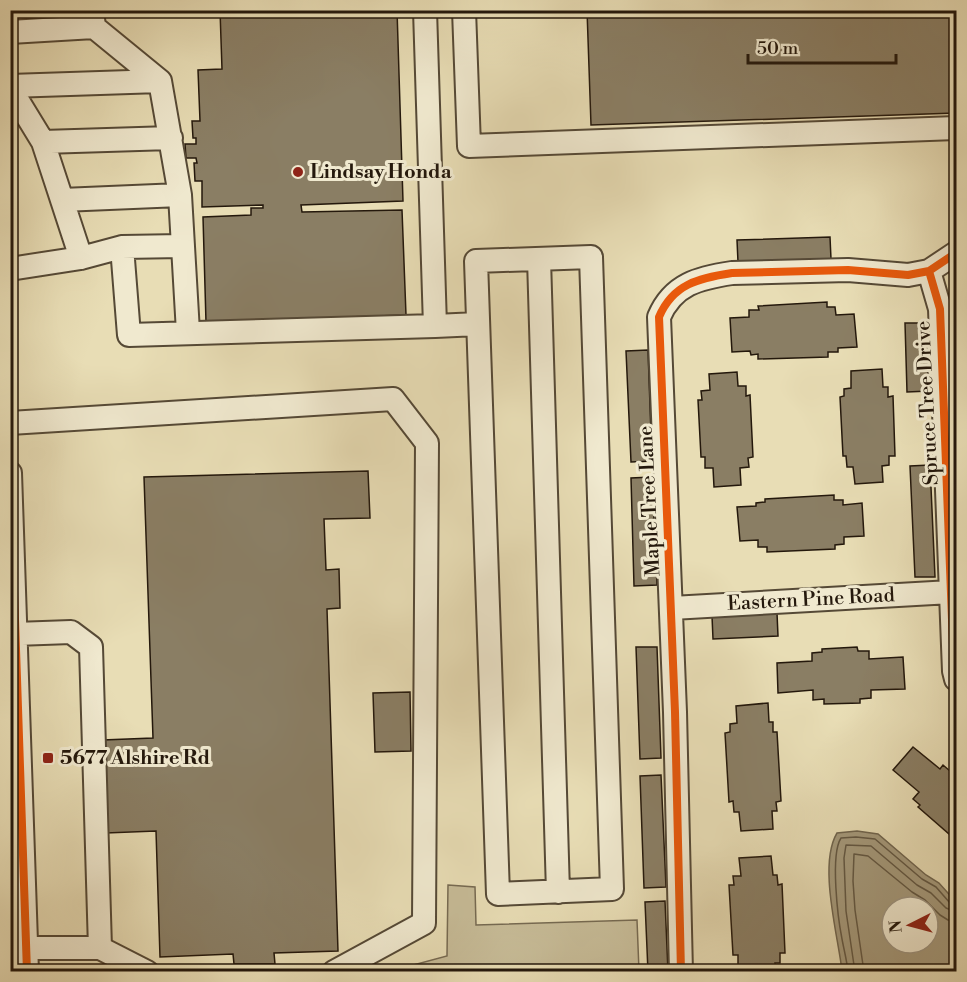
<svg xmlns="http://www.w3.org/2000/svg" width="967" height="982" viewBox="0 0 967 982" font-family="'Libre Bodoni',serif">
  <style>
    .green { fill: #c7bc98; stroke: #766a52; stroke-width: 1.5 }
    .water { fill: #a59a7c; stroke: #71664f; stroke-width: 1.5; fill-rule: evenodd }
    .lines { fill: none; stroke-linecap: round; stroke-linejoin: round }
    .shore { stroke: #645944; stroke-width: 1.5 }
    .building { fill: #8a7e64; stroke: #24180c; stroke-width: 1.5 }
    .minor-casing { stroke: #554936; stroke-width: 26 }
    .minor { stroke: #f0e9cf; stroke-width: 22 }
    .cycleway-casing { stroke: #f0e9cf; stroke-width: 11 }
    .cycleway { stroke: #e8590c; stroke-width: 8 }
    .poi-dot { fill: #8f2418; stroke: #f0e9cf; stroke-width: 2 }
    .labels { text-anchor: middle; dominant-baseline: central; stroke-width: 6; stroke-linejoin: round; paint-order: stroke }
    .poi-label { font-size: 20px; font-weight: bold; fill: #24180c; stroke: #f0e9cf; text-anchor: start }
    .street-label { font-size: 20px; fill: #24180c; stroke: #f0e9cf }
  </style>
  <rect width="100%" height="100%" fill="#e8ddb5"/>
  <filter id="stains"><feTurbulence type="fractalNoise" baseFrequency=".00333" numOctaves="4"/><feColorMatrix values="0 0 0 0 .2 0 0 0 0 .09 0 0 0 0 .02 0 0 0 .5 -.17"/></filter>
  <radialGradient id="worn" r=".72"><stop offset=".6" stop-color="#630" stop-opacity="0"/><stop offset="1" stop-color="#630" stop-opacity=".3"/></radialGradient>
  <path class="green" d="M 448,885 L 475,887 L 476,925 L 637,920 L 639,971 L 391,971 L 447,956 Z"/>
  <path class="water" d="M 857,831 L 878,834 L 926,875 L 939,883 L 956,902 L 956,971 L 842,971 C 838,935 818,865 837,833 ZM 892,907 L 928,907 L 928,943 L 892,943 Z"/>
  <g class="lines">
    <path class="shore" d="M 848,972 C 847,961 844,950 842,939 C 838,919 830,855 841,838 L 856,837 L 875,839 L 922,879 L 936,887 L 950,903 L 956,904
      M 855,972 L 846,911 L 844,858 L 846,845 L 871,846 L 917,885 L 931,893 L 946,908 L 956,912
      M 864,972 L 855,910 L 853,881 L 854,854 L 868,856 L 912,892 L 925,900 L 940,915 L 948,920 L 956,921"/>
  </g>
  <path class="building" d="M 220,10 L 397,10 L 403,201 L 301,205 L 302,212 L 402,210 L 406,315 L 206,322 L 203,217 L 251,215 L 251,208 L 263,208 L 263,205 L 202,207 L 202,181 L 195,181 L 194,163 L 197,163 L 196,158 L 186,158 L 185,144 L 196,144 L 196,138 L 193,138 L 192,121 L 200,121 L 198,70 L 222,69 Z
    M 587,10 L 956,10 L 956,113 L 591,125 Z
    M 830,237 L 831,259 L 738,262 L 737,240 Z
    M 827,302 L 827,307 L 835,307 L 836,315 L 854,314 L 857,347 L 838,348 L 838,352 L 828,352 L 828,357 L 758,359 L 758,354 L 751,355 L 750,351 L 732,352 L 730,318 L 749,317 L 749,310 L 759,310 L 758,306 Z
    M 905,323 L 926,323 L 929,391 L 907,392 Z
    M 648,350 L 652,461 L 631,462 L 626,351 Z
    M 882,369 L 883,387 L 888,387 L 888,397 L 893,396 L 895,456 L 889,456 L 889,465 L 882,466 L 883,482 L 855,484 L 853,467 L 847,467 L 846,456 L 843,456 L 840,397 L 844,396 L 844,389 L 851,388 L 851,371 Z
    M 737,372 L 738,386 L 746,386 L 746,396 L 750,395 L 753,457 L 748,458 L 749,467 L 740,468 L 741,485 L 714,487 L 713,468 L 705,468 L 705,457 L 701,457 L 698,400 L 702,400 L 701,391 L 710,390 L 709,374 Z
    M 930,465 L 935,577 L 915,577 L 910,466 Z
    M 368,471 L 370,518 L 324,519 L 326,570 L 339,569 L 340,608 L 327,609 L 338,951 L 274,953 L 275,964 L 234,964 L 233,954 L 160,957 L 156,831 L 106,833 L 103,740 L 153,738 L 144,477 Z
    M 652,477 L 657,585 L 634,586 L 631,478 Z
    M 834,495 L 834,500 L 843,500 L 843,505 L 862,503 L 864,536 L 844,537 L 844,544 L 835,545 L 835,549 L 767,552 L 767,547 L 758,547 L 758,540 L 740,541 L 737,507 L 756,506 L 756,503 L 765,502 L 765,499 Z
    M 777,613 L 778,636 L 713,639 L 712,616 Z
    M 636,647 L 657,647 L 661,758 L 640,759 Z
    M 857,647 L 858,651 L 869,651 L 869,659 L 903,657 L 905,689 L 871,690 L 871,698 L 860,699 L 860,703 L 824,704 L 824,699 L 813,700 L 813,690 L 778,693 L 777,663 L 812,661 L 812,653 L 822,652 L 822,649 Z
    M 410,692 L 411,751 L 375,752 L 373,693 Z
    M 768,703 L 769,722 L 773,722 L 773,732 L 777,732 L 781,801 L 776,802 L 777,811 L 772,811 L 773,829 L 741,831 L 739,812 L 734,812 L 733,801 L 729,802 L 725,733 L 730,732 L 730,724 L 737,723 L 736,706 Z
    M 913,747 L 940,769 L 943,765 L 950,771 L 953,768 L 956,771 L 956,840 L 918,807 L 920,805 L 913,799 L 919,792 L 893,770 Z
    M 661,775 L 666,887 L 644,888 L 640,776 Z
    M 771,856 L 773,875 L 777,875 L 778,885 L 782,884 L 785,953 L 780,953 L 780,963 L 775,963 L 776,972 L 743,972 L 743,965 L 738,965 L 738,955 L 733,955 L 729,885 L 734,885 L 733,876 L 741,876 L 739,858 Z
    M 665,901 L 668,972 L 648,972 L 645,902 Z"/>
  <g class="lines">
    <g class="minor-casing">
      <path id="minor" d="M 92,10 L 94,27 L 160,81 L 180,195 L 188,332
        M 464,10 L 469,146 L 956,128
        M 10,32 L 94,27
        M 10,86 L 160,81
        M 10,88 L 43,142 L 81,258
        M 43,142 L 171,138
        M 62,200 L 180,195
        M 122,247 L 129,335 L 435,326 L 425,10
        M 591,257 L 612,889 L 498,894 L 476,261 Z
        M 539,259 L 558,892
        M 10,269 L 81,258 L 122,247 L 182,246
        M 929,271 L 940,309 L 954,671 L 956,679
        M 435,326 L 478,324
        M 10,423 L 393,399 L 427,443 L 424,923 L 334,972
        M 10,473 L 27,972
        M 672,608 L 951,592
        M 15,634 L 71,632 L 91,647 L 100,948
        M 26,948 L 100,948 L 147,972
        M 681,972 L 675,712 L 659,317 C 673,284 699,278 732,273 L 848,270 L 908,275 L 929,271 L 956,253"/>
    </g>
    <use href="#minor" class="minor"/>
    <g class="cycleway-casing">
      <path id="cycleway" d="M 929,271 L 940,309 L 954,671 L 956,679
        M 10,473 L 27,972
        M 681,972 L 675,712 L 659,317 C 673,284 699,278 732,273 L 848,270 L 908,275 L 929,271 L 956,253"/>
    </g>
    <use href="#cycleway" class="cycleway"/>
  </g>
  <g class="poi-dot">
    <circle cx="298" cy="172" r="6"/>
    <rect x="42" y="752" width="12" height="12" rx="3"/>
  </g>
  <g class="labels">
    <g class="poi-label">
      <text x="310" y="172">Lindsay Honda</text>
      <text x="60" y="758">5677 Alshire Rd</text>
    </g>
    <g class="street-label">
      <text transform="translate(928 403) rotate(-93)">Spruce Tree Drive</text>
      <text transform="translate(650 501) rotate(-93)">Maple Tree Lane</text>
      <text transform="translate(811 600) rotate(-3)">Eastern Pine Road</text>
    </g>
  </g>
  <rect width="967" height="982" fill="none" stroke="#e8ddb5" stroke-width="36"/>
  <rect x="12" y="12" width="943" height="958" fill="none" stroke="#24180c" stroke-width="3"/>
  <rect x="18" y="18" width="931" height="946" fill="none" stroke="#24180c" stroke-width="1.5"/>
  <g transform="translate(910 925) rotate(264)"><circle r="28" fill="#f0e9cf" stroke="#9e9581" stroke-width="1.5"/>
  <path d="M0-4.5L10 22L0 15L-10 22Z" fill="#8f2418"/>
  <text y="-9" font-size="16" font-weight="bold" text-anchor="middle" fill="#24180c">N</text>
  </g>
  <path d="M748 54v9h148v-9" fill="none" stroke="#24180c" stroke-width="3"/>
  <text x="757" y="54" font-size="18" fill="#24180c" stroke="#f0e9cf" stroke-width="4.5" paint-order="stroke">50 m</text>
  <rect width="100%" height="100%" filter="url(#stains)"/>
  <rect width="100%" height="100%" fill="url(#worn)"/>
</svg>
